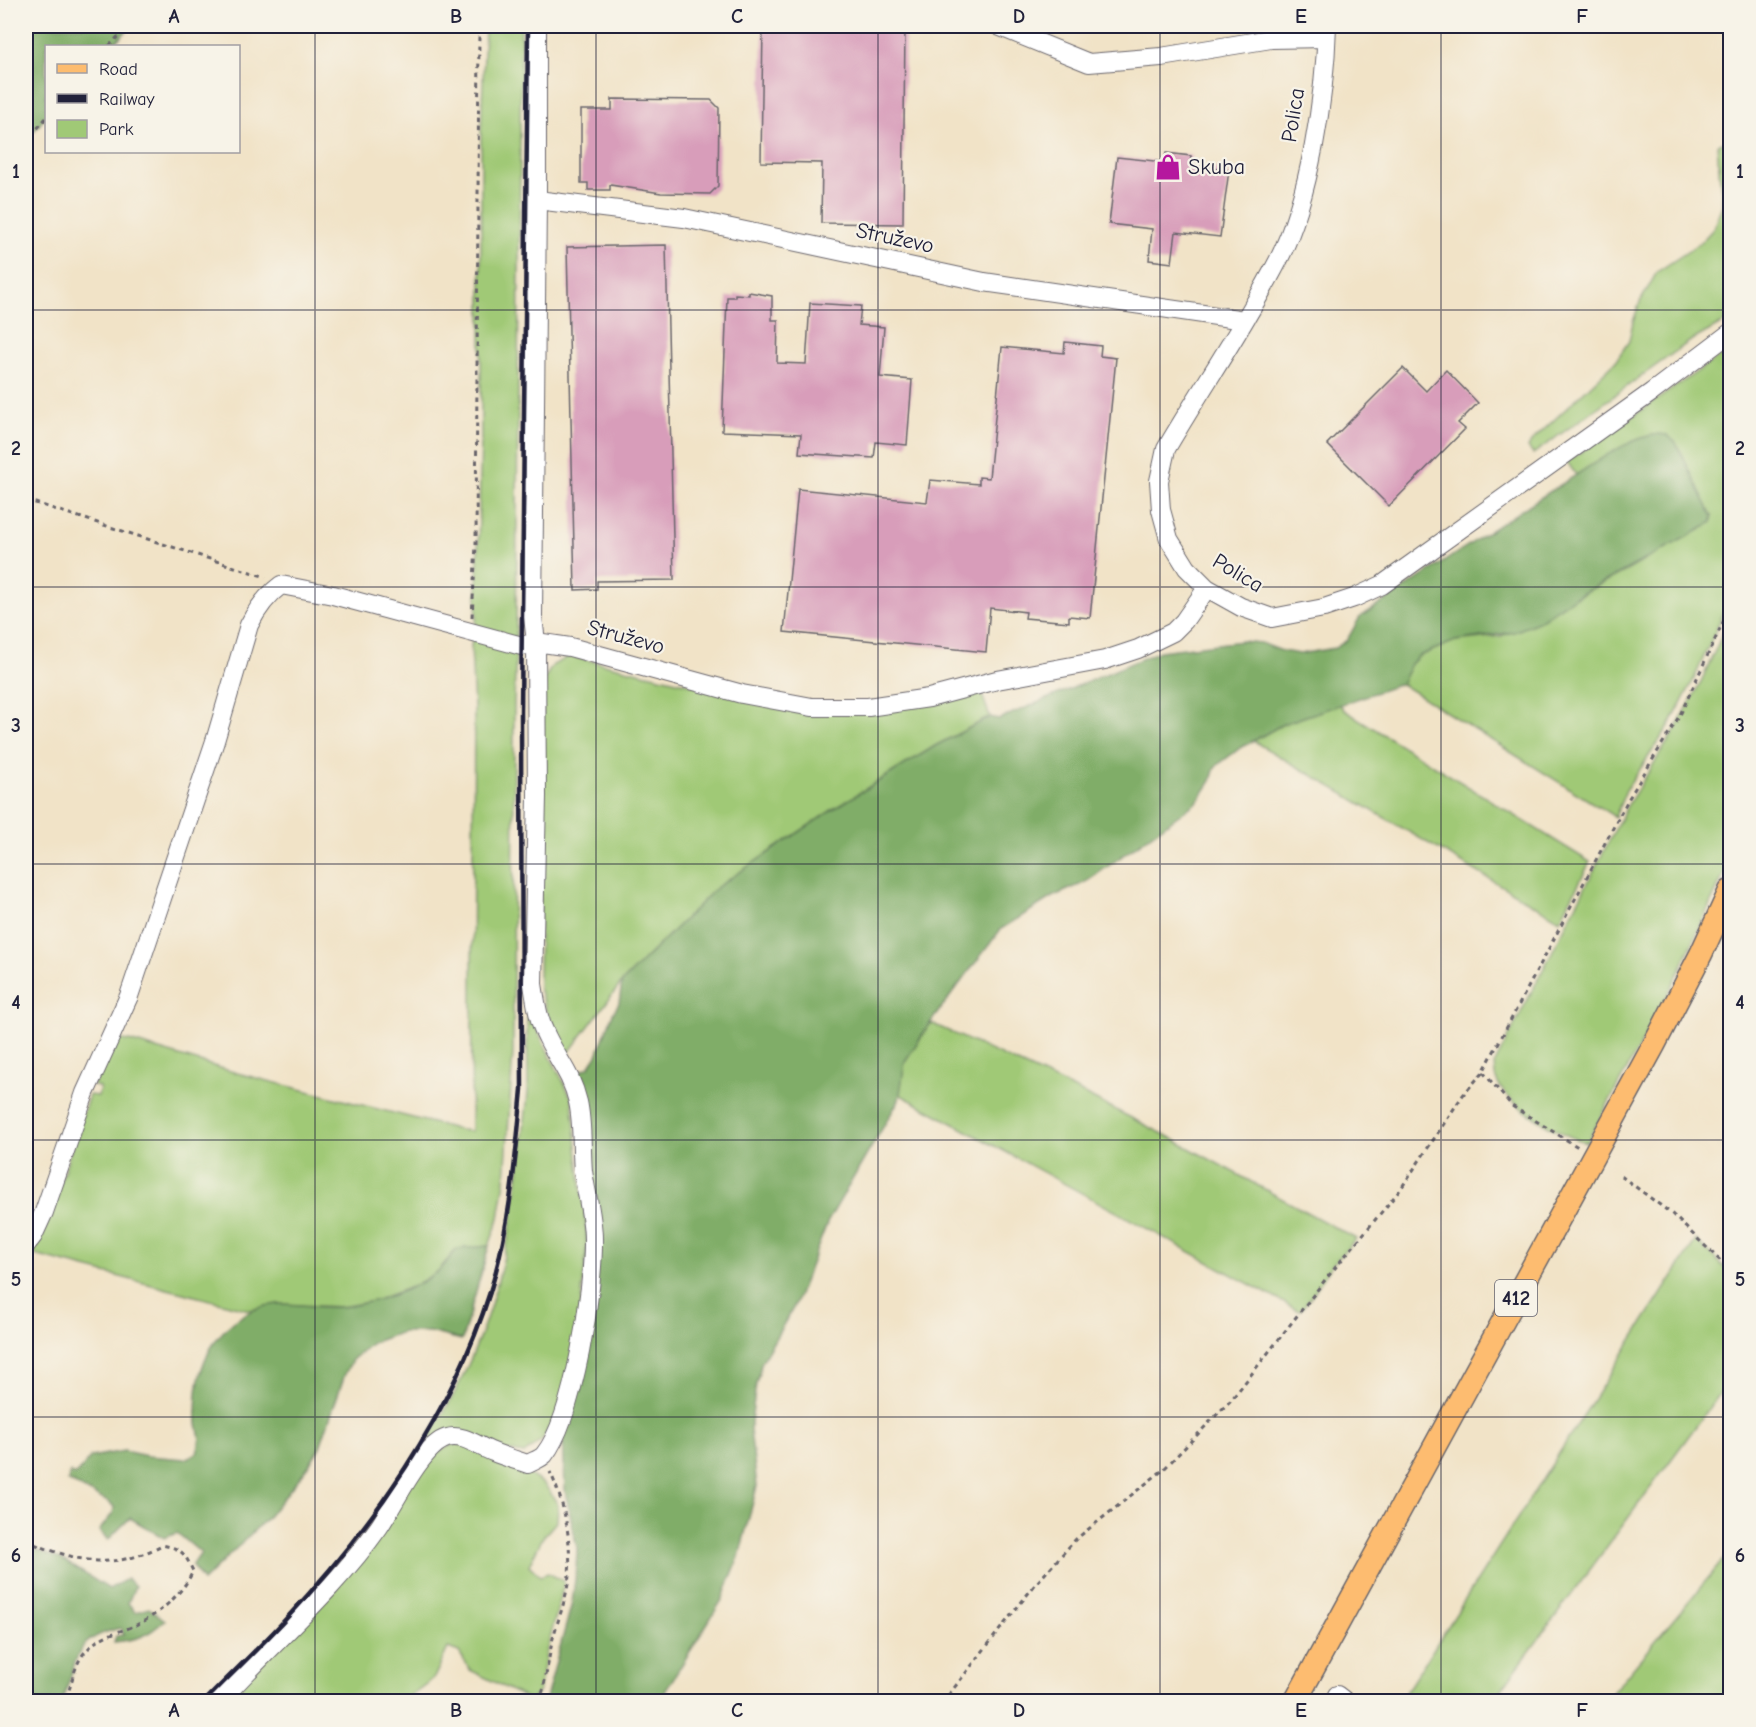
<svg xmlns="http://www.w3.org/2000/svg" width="1756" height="1727" viewBox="0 0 1756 1727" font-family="'Comic Neue',sans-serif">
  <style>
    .green { fill: #a0c976; stroke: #617658; stroke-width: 1.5 }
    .forest { fill: #80ad67; stroke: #516851; stroke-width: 1.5 }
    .building { fill: #d89dba }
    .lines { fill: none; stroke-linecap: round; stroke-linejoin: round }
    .minor-casing { stroke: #6a666c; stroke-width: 20 }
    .major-casing { stroke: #6a666c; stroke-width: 25 }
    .path { stroke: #6a666c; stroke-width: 3; stroke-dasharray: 4.5 4.5; stroke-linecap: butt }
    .minor { stroke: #fff; stroke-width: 18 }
    .major { stroke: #fdbc6f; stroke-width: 22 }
    .rail { stroke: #22223b; stroke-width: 4.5 }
    .grid { fill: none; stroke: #22223b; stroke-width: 1.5; stroke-opacity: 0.55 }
    .labels { text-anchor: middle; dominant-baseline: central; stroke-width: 4.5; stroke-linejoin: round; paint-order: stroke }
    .shield { fill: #f7f3e8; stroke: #62616f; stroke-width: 1.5 }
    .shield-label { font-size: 21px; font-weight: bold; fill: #22223b }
    .street-label { font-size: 22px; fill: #22223b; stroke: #f7f3e8 }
    .poi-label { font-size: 22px; fill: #22223b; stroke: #f7f3e8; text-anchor: start }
    .neatline { fill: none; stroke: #22223b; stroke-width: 2 }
    .grid-label { font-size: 20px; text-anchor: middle; font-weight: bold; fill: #22223b }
  </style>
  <rect width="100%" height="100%" fill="#f7f3e8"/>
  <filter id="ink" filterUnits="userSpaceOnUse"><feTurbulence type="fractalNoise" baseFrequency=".0167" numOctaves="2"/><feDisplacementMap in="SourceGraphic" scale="12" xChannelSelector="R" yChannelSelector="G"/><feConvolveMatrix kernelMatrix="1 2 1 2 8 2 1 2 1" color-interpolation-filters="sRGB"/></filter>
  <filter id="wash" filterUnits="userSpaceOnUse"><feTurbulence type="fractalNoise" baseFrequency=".008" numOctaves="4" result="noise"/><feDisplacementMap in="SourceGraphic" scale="24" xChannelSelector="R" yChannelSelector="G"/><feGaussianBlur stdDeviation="1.35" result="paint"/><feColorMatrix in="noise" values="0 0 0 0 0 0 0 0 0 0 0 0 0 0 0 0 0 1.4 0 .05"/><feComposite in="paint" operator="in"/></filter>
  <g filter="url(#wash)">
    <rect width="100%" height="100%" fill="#f1e3c7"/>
    <path class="green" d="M 485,26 L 521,26 L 516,639 L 476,628 L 481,439 L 481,136 Z
      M 1722,142 L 1730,144 L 1730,319 L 1689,342 L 1533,454 L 1528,448 L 1531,442 L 1615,362 L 1629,341 L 1633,322 L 1640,302 L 1657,272 L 1699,244 L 1713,229 L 1722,205 L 1717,145 Z
      M 1730,349 L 1730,598 L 1694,679 L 1671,723 L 1626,790 L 1615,817 L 1401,684 L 1411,664 L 1419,656 L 1455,641 L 1501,636 L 1538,622 L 1574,598 L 1626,571 L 1711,522 L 1712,516 L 1676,443 L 1667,435 C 1632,436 1605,457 1576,475 L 1567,462 Z
      M 1730,617 L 1730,861 L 1672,987 L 1587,1142 C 1562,1137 1505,1104 1496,1079 C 1494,1075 1495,1069 1494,1065 L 1627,806 L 1675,730 L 1700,684 Z
      M 473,638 L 516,650 L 514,702 L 513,1052 L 505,1181 L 499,1218 L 489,1246 L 457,1249 L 437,1272 L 414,1286 L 374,1301 L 341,1307 L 278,1304 L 249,1310 L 31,1254 L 50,1214 L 89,1095 L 98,1096 L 100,1088 L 93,1085 L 115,1039 L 129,1041 L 237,1073 L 460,1130 L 471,1131 L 474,710 L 471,645 Z
      M 570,656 L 805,711 L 981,692 L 990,717 L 935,746 L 832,810 L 716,888 L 622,982 L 567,1055 L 555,1039 L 539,988 L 543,681 L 553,665 Z
      M 1340,704 L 1344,710 L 1590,862 L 1560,920 L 1253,741 L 1283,724 Z
      M 527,1016 L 530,1016 L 572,1099 L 587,1241 L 577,1344 L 557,1415 L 542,1440 L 524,1454 L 427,1438 C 487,1353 512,1247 522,1144 C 524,1126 527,1108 528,1090 C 528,1065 527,1040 527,1016 Z
      M 931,1023 L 1074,1089 L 1169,1137 L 1356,1239 L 1330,1267 L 1310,1299 L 1299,1311 L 899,1094 L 905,1061 Z
      M 1696,1240 L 1730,1273 L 1730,1380 L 1493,1701 L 1400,1701 Z
      M 453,1444 L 466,1445 L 516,1466 L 544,1484 L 550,1492 L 558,1505 L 557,1521 L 543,1537 L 529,1565 L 540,1576 L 548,1573 L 562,1580 L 564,1584 L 547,1650 L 539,1691 L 535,1697 L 529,1699 L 524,1697 L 470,1670 L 459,1652 L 448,1648 L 434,1678 L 403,1701 L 228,1702 L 429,1457 Z
      M 1730,1552 L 1730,1701 L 1605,1701 Z"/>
    <path class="forest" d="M 26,26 L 132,26 L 111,46 L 46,46 L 46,117 L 26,140 Z
      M 1659,434 L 1667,435 L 1676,443 L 1712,516 L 1712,522 L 1705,527 L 1574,598 L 1538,622 L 1514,632 L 1455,641 L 1419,656 L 1411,664 L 1401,684 L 1283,724 L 1239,749 L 1215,767 L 1211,781 L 1197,802 L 1086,882 L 1052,897 L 1001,929 L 933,1019 L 905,1061 L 899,1100 L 828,1221 L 795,1305 L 762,1361 L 756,1384 L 750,1430 L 757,1486 L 739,1557 L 722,1600 L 666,1690 L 661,1701 L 545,1702 L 572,1603 L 576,1571 L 577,1548 L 565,1491 L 563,1437 L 587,1347 L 585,1108 L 584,1089 L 579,1071 L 589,1067 L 597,1055 L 613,1013 L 619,1003 L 622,982 L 716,888 L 832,810 L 935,746 L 990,717 L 999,719 L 1160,651 L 1242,641 L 1261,643 L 1282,651 L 1300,654 L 1335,648 L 1347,640 L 1360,617 C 1430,572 1499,523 1570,479 C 1597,462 1627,438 1659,434 Z
      M 489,1246 L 462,1340 L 429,1332 L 402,1332 L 372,1343 L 352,1360 L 345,1374 L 320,1447 L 308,1467 L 267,1518 L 203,1581 L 192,1566 L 201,1553 L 177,1533 L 164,1538 L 130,1518 L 108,1540 L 99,1531 L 113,1513 L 114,1507 L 110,1503 L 68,1481 L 70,1473 L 76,1475 L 91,1457 L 124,1451 L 147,1456 L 186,1459 L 197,1453 C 202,1437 199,1438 197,1423 C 195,1402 197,1379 205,1360 C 217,1330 246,1306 278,1304 C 299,1303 320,1309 342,1307 C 374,1303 410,1292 436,1273 C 444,1267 450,1257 457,1249 Z
      M 26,1546 L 63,1560 L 109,1589 L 127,1579 L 135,1586 L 128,1603 L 135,1612 L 149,1608 L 165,1620 C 148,1636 138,1640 114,1642 L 116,1636 L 124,1635 L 121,1628 C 67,1640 81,1662 61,1701 L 26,1701 Z"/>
    <g id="blocks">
      <path class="building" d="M 763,26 L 905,26 L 903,224 L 821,223 L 822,163 L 761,162 Z
        M 612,99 L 711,100 L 719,108 L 718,186 L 710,194 L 661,193 L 610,185 L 610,190 L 588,190 L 588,183 L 581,183 L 581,110 L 612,110 Z
        M 1166,153 L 1191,156 L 1190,166 L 1229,170 L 1220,237 L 1176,232 L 1172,263 L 1149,260 L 1152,229 L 1109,224 L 1117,157 L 1164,162 Z
        M 666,245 L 674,580 L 597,581 L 597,589 L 575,590 L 567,247 Z
        M 749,292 L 772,296 L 772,320 L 778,320 L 777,363 L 806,364 L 810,303 L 861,306 L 859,325 L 884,327 L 880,377 L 912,380 L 907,445 L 876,442 L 874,458 L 799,453 L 801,434 L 722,431 L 727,297 L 735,297 L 735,294 L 749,295 Z
        M 1065,342 L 1101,346 L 1100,356 L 1116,358 L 1090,618 L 1069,616 L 1069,622 L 1025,618 L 1026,612 L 990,608 L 986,652 L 784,632 L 798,489 L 927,502 L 930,480 L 979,484 L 979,477 L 989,478 L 1002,347 L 1064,353 Z
        M 1403,368 L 1426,391 L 1446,370 L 1478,403 L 1458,423 L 1465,429 L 1389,506 L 1327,444 Z"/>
    </g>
  </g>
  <g filter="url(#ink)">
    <use href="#blocks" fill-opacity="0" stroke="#6a666c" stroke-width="1.5"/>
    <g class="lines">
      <g class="minor-casing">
        <path id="minor" d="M 998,26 L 1089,63 L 1161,57 L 1271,39 L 1326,38
          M 1327,26 C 1325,96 1310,198 1278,261 C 1245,325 1203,386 1166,449 L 1159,481 L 1161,510 L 1169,539 L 1187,568 L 1207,588 L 1241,607 L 1272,618 L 1324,608 L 1354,598 L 1382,585 L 1652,392 L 1730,333
          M 537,200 L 684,218 L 984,282 L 1244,320
          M 26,1245 L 33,1236 L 44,1212 L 85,1093 L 129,996 L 215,741 L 249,625 C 257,609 266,596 281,585 L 333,595 L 522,646 L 536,642 L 570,647 L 742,694 L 812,707 L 868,707 L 929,698 L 997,680 L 1105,660 L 1138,649 L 1173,632 L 1184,621 L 1207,588
          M 1337,1695 L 1346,1702
          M 219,1702 C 272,1643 333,1592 379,1527 C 394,1505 422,1445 447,1438 C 463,1433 479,1447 493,1452 C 505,1457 516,1460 528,1464 C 533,1461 540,1459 544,1455 C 574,1418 594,1287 593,1239 C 593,1216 586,1193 583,1171 C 581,1148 583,1124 578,1102 C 571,1073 559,1062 547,1037 C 538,1020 536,1003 533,984 L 537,796 L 536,642 L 533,617 L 537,200 L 537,26"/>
      </g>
      <g class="major-casing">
        <path id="major" d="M 1295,1702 L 1654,1045 L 1701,954 L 1730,891"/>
      </g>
      <path class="path" d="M 109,46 L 128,26
        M 26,142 L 46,118
        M 26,500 L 266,577
        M 472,617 L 476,545 L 479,26
        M 1483,1072 L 1512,1106 L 1578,1147
        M 1621,1176 L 1672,1214 L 1730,1270
        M 26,1541 C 76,1560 111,1573 162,1545 C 182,1549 184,1552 193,1571 C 182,1595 156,1617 132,1627 C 113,1634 102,1634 87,1650 C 74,1662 72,1685 65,1702
        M 540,1702 C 546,1681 548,1659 553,1638 C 558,1620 565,1602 568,1584 C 573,1548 566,1505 550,1472
        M 943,1702 L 1034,1586 L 1076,1539 L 1163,1470 L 1232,1399 L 1325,1280 L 1400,1190 L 1463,1095 L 1483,1072 L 1629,798 L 1680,715 L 1730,607"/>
      <use href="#minor" class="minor"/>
      <use href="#major" class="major"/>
      <path class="rail" d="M 204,1702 C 230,1675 258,1649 284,1621 C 371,1529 452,1414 490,1292 C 510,1228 516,1155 522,1089 L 521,712 L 528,26"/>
    </g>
  </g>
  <path class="grid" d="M 315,26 L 315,1702M 596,26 L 596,1702M 878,26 L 878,1702M 1160,26 L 1160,1702M 1441,26 L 1441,1702M 26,310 L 1730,310M 26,587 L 1730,587M 26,864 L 1730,864M 26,1140 L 1730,1140M 26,1417 L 1730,1417"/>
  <defs>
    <g id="shop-bare" transform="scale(2.07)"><path d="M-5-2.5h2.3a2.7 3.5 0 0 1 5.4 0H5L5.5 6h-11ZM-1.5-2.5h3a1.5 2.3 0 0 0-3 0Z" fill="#b5179e" stroke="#f7f3e8" stroke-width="2.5" paint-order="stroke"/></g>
  </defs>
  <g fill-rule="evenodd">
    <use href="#shop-bare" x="1168" y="167"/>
  </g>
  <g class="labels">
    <rect class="shield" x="1495" y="1280" width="42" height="36" rx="4.5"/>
    <g class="shield-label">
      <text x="1516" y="1298">412</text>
    </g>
    <g class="street-label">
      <text transform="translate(1293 115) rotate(-81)">Polica</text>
      <text transform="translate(895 238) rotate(12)">Struževo</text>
      <text transform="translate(1238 573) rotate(31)">Polica</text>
      <text transform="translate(626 637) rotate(15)">Struževo</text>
    </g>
    <g class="poi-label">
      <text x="1188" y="167">Skuba</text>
    </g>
  </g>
  <rect width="1756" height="1727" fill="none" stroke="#f7f3e8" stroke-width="66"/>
  <rect x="45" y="45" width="195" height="108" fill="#f7f3e8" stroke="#a29fa3" stroke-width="1.5"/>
  <rect x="57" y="64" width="30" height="9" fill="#fdbc6f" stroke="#a29fa3" stroke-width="1.5"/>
  <text x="99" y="75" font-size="18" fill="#22223b">Road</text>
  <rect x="57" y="94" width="30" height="9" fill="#22223b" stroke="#a29fa3" stroke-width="1.5"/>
  <text x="99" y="105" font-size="18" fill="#22223b">Railway</text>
  <rect x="57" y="120" width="30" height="18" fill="#a0c976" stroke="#a29fa3" stroke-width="1.5"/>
  <text x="99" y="135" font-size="18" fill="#22223b">Park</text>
  <rect x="33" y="33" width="1690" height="1661" class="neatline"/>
  <g class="grid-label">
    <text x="174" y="23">A</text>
    <text x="456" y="23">B</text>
    <text x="737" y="23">C</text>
    <text x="1019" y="23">D</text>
    <text x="1301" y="23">E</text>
    <text x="1582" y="23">F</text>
    <text x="16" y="178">1</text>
    <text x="1740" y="178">1</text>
    <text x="16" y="455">2</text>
    <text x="1740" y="455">2</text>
    <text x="16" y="732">3</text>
    <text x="1740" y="732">3</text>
    <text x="16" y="1009">4</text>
    <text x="1740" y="1009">4</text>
    <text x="16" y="1286">5</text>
    <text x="1740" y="1286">5</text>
    <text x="16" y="1562">6</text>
    <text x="1740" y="1562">6</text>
    <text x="174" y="1717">A</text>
    <text x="456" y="1717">B</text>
    <text x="737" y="1717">C</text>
    <text x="1019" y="1717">D</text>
    <text x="1301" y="1717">E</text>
    <text x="1582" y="1717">F</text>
  </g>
</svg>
